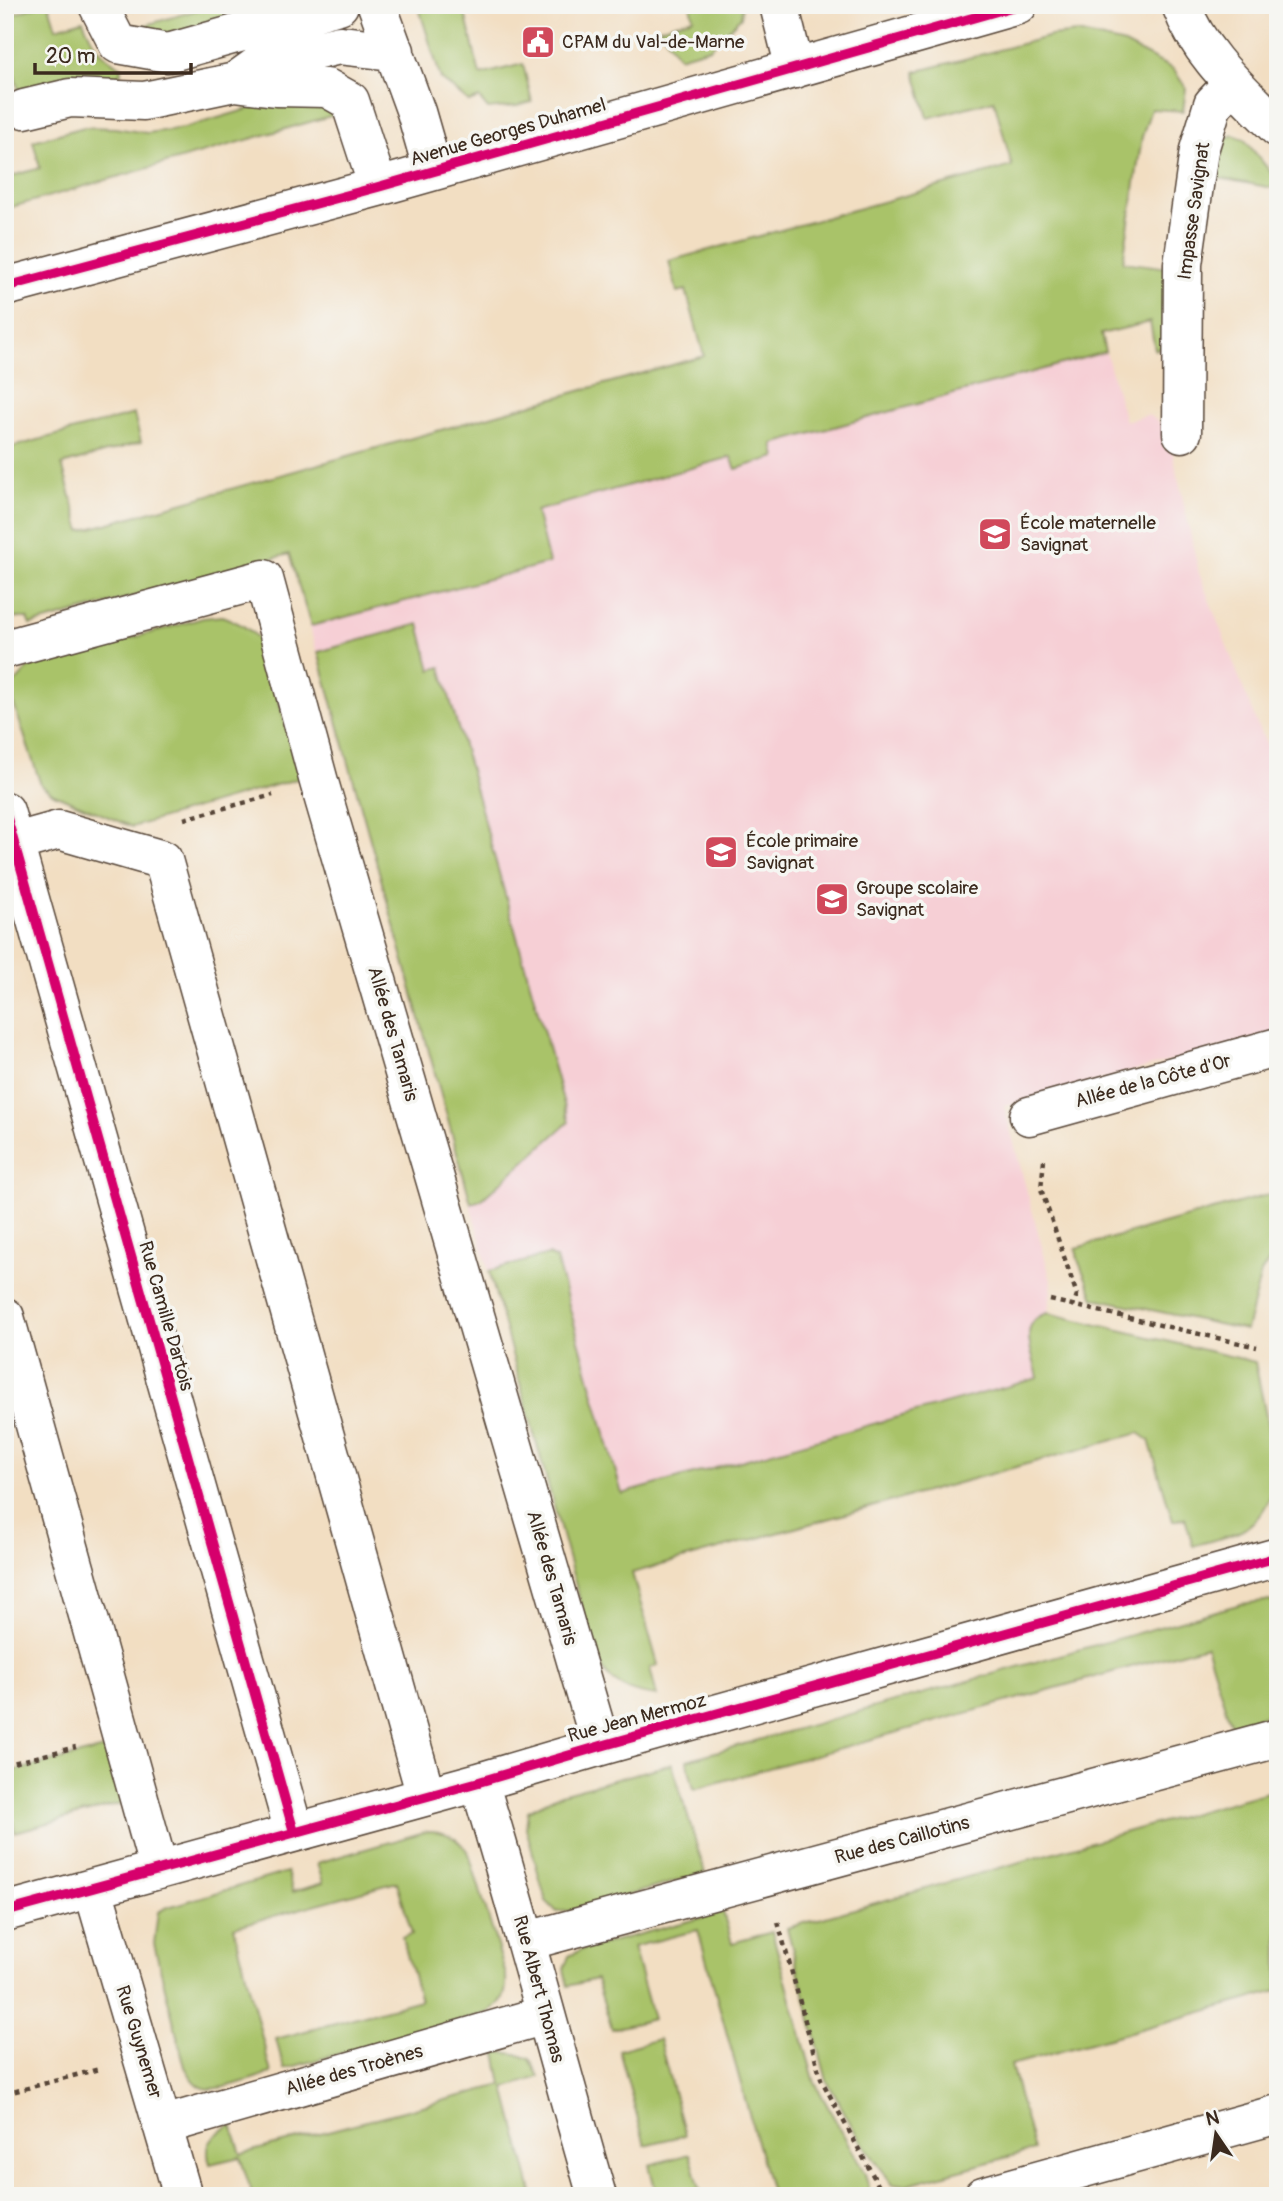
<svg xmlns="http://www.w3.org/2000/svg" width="1283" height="2201" viewBox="0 0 1283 2201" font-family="Pangolin,sans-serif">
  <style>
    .built { fill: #f6cfd5 }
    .green { fill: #a9c369; stroke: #727644; stroke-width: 2 }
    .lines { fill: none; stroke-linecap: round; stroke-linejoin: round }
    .minor-casing { stroke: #564537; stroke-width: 41 }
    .path { stroke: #564537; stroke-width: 4.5; stroke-dasharray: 5 5; stroke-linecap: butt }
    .minor { stroke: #fff; stroke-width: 38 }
    .cycleway-casing { stroke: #f6f6f2; stroke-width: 15 }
    .cycleway { stroke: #d6006c; stroke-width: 10 }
    .labels { text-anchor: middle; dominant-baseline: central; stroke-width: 7; stroke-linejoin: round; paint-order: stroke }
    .poi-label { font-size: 19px; fill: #3b2a1e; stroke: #f6f6f2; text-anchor: start }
    .street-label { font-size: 19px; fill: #3b2a1e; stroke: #f6f6f2 }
  </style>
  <rect width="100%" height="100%" fill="#f6f6f2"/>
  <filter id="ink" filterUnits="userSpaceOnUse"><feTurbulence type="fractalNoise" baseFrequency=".0143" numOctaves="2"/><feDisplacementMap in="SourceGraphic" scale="14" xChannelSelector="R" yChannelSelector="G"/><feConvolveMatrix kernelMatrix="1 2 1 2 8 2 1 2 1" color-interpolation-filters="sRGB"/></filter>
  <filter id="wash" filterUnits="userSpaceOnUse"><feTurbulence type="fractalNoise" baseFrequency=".00686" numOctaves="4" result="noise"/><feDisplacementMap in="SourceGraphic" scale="28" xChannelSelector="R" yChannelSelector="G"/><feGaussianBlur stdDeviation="1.57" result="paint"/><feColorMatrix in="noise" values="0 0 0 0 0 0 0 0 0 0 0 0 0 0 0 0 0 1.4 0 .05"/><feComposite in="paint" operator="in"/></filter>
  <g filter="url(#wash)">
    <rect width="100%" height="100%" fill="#f2dec2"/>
    <path class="built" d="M 1101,334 L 1125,421 L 1148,415 L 1167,427 L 1199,573 L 1260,732 L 1278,766 L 1278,1032 L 1004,1106 L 1052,1284 L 1039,1377 L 556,1513 L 288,549 Z"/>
    <path class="green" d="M 40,5 L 49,5 L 56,28 L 83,20 C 92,43 99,55 122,67 L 119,78 L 88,76 L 73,77 L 19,91 L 5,41 L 5,17 Z
      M 214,5 L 291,5 L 169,42 L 129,30 Z
      M 418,5 L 463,5 L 480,75 L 523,64 L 532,102 L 517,106 L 488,109 L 479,98 L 469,102 L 441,79 Z
      M 690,5 L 742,5 L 741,17 L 710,48 L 679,57 L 659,28 L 693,18 Z
      M 1077,33 L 1125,44 L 1173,69 L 1186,88 L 1183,111 L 1151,109 L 1142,137 L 1123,262 L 1169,268 L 1163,347 L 1155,350 L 1150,322 L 1101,334 L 1105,352 L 773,444 L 776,457 L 736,469 L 731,457 L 536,511 L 549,563 L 311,626 L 289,554 L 30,625 L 27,618 L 5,618 L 5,449 L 134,414 L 141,442 L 62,465 L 81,531 L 704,356 L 686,290 L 677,292 L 669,261 L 1012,166 L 994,100 L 928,118 L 915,72 L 1051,36 Z
      M 314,100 L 338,114 L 5,209 L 5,178 L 40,168 L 33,141 L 84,127 L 115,128 L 147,133 L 184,128 L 272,102 Z
      M 1233,135 L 1244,139 L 1278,181 L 1278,189 L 1213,177 L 1221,140 Z
      M 222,616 C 240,623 253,630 264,646 L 300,778 L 132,827 L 54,794 L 41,785 L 14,705 L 12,686 L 29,667 L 203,618 Z
      M 419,624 L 431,670 L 441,667 L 569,1122 L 481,1200 L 471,1203 L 318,652 Z
      M 1278,1192 L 1278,1249 L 1261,1273 L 1246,1330 L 1094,1298 L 1078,1260 L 1076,1248 Z
      M 548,1255 L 556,1259 L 622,1494 L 1038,1378 C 1034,1356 1015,1321 1048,1313 L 1255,1362 L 1276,1465 C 1277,1491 1264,1518 1241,1531 C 1227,1538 1208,1541 1193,1546 L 1185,1518 L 1173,1521 L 1149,1440 L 1139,1433 L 632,1573 L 658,1665 L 650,1668 L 657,1696 C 627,1693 608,1684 595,1655 L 489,1271 Z
      M 1264,1601 L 1278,1602 L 1278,1711 L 1231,1726 L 1206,1646 L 694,1789 L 687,1760 L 1241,1604 Z
      M 112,1747 L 126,1802 L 15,1832 L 13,1822 L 5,1823 L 5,1773 Z
      M 672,1764 L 705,1873 L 576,1910 L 557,1912 L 546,1901 L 526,1828 L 528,1811 L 561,1794 Z
      M 1278,1789 L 1278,1991 L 1011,2065 L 1034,2150 L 908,2184 L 893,2185 L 858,2137 L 827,2081 L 787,1928 Z
      M 428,1831 C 447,1831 455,1837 468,1851 L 506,1975 C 507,1995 504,2003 487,2013 L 284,2069 L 276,2039 L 420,2000 L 402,1937 L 412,1934 L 397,1882 L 234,1927 L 271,2073 C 256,2077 219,2092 204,2088 C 195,2085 189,2074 185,2067 L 154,1944 L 158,1912 L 168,1907 L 287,1872 L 293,1892 L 323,1883 L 317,1863 Z
      M 723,1912 L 732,1943 L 772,1932 L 815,2083 L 865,2174 L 869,2187 L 866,2196 L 772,2196 L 698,1930 L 633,1947 L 653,2019 L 612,2029 L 596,1979 L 568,1986 L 564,1969 L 569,1956 L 581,1950 Z
      M 659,2039 L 685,2135 L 645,2145 L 619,2050 Z
      M 496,2052 L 517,2054 L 530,2059 L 539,2077 L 505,2088 L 533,2196 L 253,2196 L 240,2157 L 210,2164 C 203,2141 214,2134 232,2125 L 241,2154 L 502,2085 Z
      M 690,2154 L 702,2196 L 657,2196 L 649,2165 Z"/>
  </g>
  <g filter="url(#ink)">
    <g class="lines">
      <g class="minor-casing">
        <path id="minor" d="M 98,5 L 118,44 L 168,53 L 339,5
          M 377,5 L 416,112 L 433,171
          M 779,5 L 795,69
          M 1181,5 C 1199,55 1242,91 1278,128
          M 235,82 L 260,64 L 339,45 L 395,51
          M 24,109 L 70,98 L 144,101 L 235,82 L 276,87 L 327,88 L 350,101 L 378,187
          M 5,287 L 378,187 L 1018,5
          M 1182,433 L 1183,264 L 1199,150 L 1213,104 L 1233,83
          M 5,649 L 264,579 L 319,782 L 601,1746
          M 5,811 L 294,1832
          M 5,845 L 59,830 L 163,860 L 426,1796
          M 1029,1116 L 1278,1047
          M 5,1317 L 159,1870
          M 479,1782 C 521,1919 557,2058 597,2196
          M 93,1889 L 183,2196
          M 5,1912 L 479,1782 L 601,1746 L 1278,1557
          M 527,1941 L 1278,1738
          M 164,2125 L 545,2015
          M 983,2196 L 1278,2114"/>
      </g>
      <path class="path" d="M 184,819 L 273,795
        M 1044,1160 L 1041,1189 L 1077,1295 L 1073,1306
        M 1050,1300 L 1257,1347
        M 5,1765 L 76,1747
        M 5,1830 L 9,1829
        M 778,1922 L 821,2079 L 884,2196
        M 5,2094 L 99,2069"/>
      <use href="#minor" class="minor"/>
      <g class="cycleway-casing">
        <path id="cycleway" d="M 5,287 L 378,187 L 1018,5
          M 5,811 L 294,1832
          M 5,1912 L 479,1782 L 601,1746 L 1278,1557"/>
      </g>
      <use href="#cycleway" class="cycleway"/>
    </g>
  </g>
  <defs>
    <g id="civic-square" transform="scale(1.75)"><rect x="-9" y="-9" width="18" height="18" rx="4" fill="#d1495b" stroke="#f6f6f2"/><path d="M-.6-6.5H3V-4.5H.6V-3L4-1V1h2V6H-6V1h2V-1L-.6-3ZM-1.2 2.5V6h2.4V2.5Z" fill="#fff"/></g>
    <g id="school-square" transform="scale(1.75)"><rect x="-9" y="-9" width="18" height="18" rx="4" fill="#d1495b" stroke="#f6f6f2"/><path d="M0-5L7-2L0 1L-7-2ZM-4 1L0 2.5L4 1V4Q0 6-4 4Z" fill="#fff"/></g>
  </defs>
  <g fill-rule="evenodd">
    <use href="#civic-square" x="538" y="42"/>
    <use href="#school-square" x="995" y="534"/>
    <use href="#school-square" x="721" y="852"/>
    <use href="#school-square" x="832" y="899"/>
  </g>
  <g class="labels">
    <g class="poi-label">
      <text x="562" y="42">CPAM du Val-de-Marne</text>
      <text x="1020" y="523">École maternelle<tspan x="1020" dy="22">Savignat</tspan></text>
      <text x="746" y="841">École primaire<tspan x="746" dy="22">Savignat</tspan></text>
      <text x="856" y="888">Groupe scolaire<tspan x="856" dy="22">Savignat</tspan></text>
    </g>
    <g class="street-label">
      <text transform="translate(508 132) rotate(-16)">Avenue Georges Duhamel</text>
      <text transform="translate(1194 211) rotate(-82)">Impasse Savignat</text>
      <text transform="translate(393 1034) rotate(74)">Allée des Tamaris</text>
      <text transform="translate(1153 1081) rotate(-15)">Allée de la Côte d'Or</text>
      <text transform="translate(166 1316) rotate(74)">Rue Camille Dartois</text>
      <text transform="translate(552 1578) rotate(74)">Allée des Tamaris</text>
      <text transform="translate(637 1718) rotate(-15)">Rue Jean Mermoz</text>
      <text transform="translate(902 1840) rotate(-15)">Rue des Caillotins</text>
      <text transform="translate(539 1989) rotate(75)">Rue Albert Thomas</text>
      <text transform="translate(139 2042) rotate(73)">Rue Guynemer</text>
      <text transform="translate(354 2070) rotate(-16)">Allée des Troènes</text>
    </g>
  </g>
  <rect width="1283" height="2201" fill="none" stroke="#f6f6f2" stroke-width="28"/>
  <g transform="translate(1216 2134) rotate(347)" stroke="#f6f6f2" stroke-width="5" paint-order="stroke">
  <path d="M0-5L12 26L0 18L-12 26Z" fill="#3b2a1e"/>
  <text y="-10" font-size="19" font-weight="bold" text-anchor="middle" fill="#3b2a1e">N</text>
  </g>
  <path d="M35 63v10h156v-10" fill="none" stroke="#3b2a1e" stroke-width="3.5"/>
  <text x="46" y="63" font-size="21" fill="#3b2a1e" stroke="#f6f6f2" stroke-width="5" paint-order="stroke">20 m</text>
</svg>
